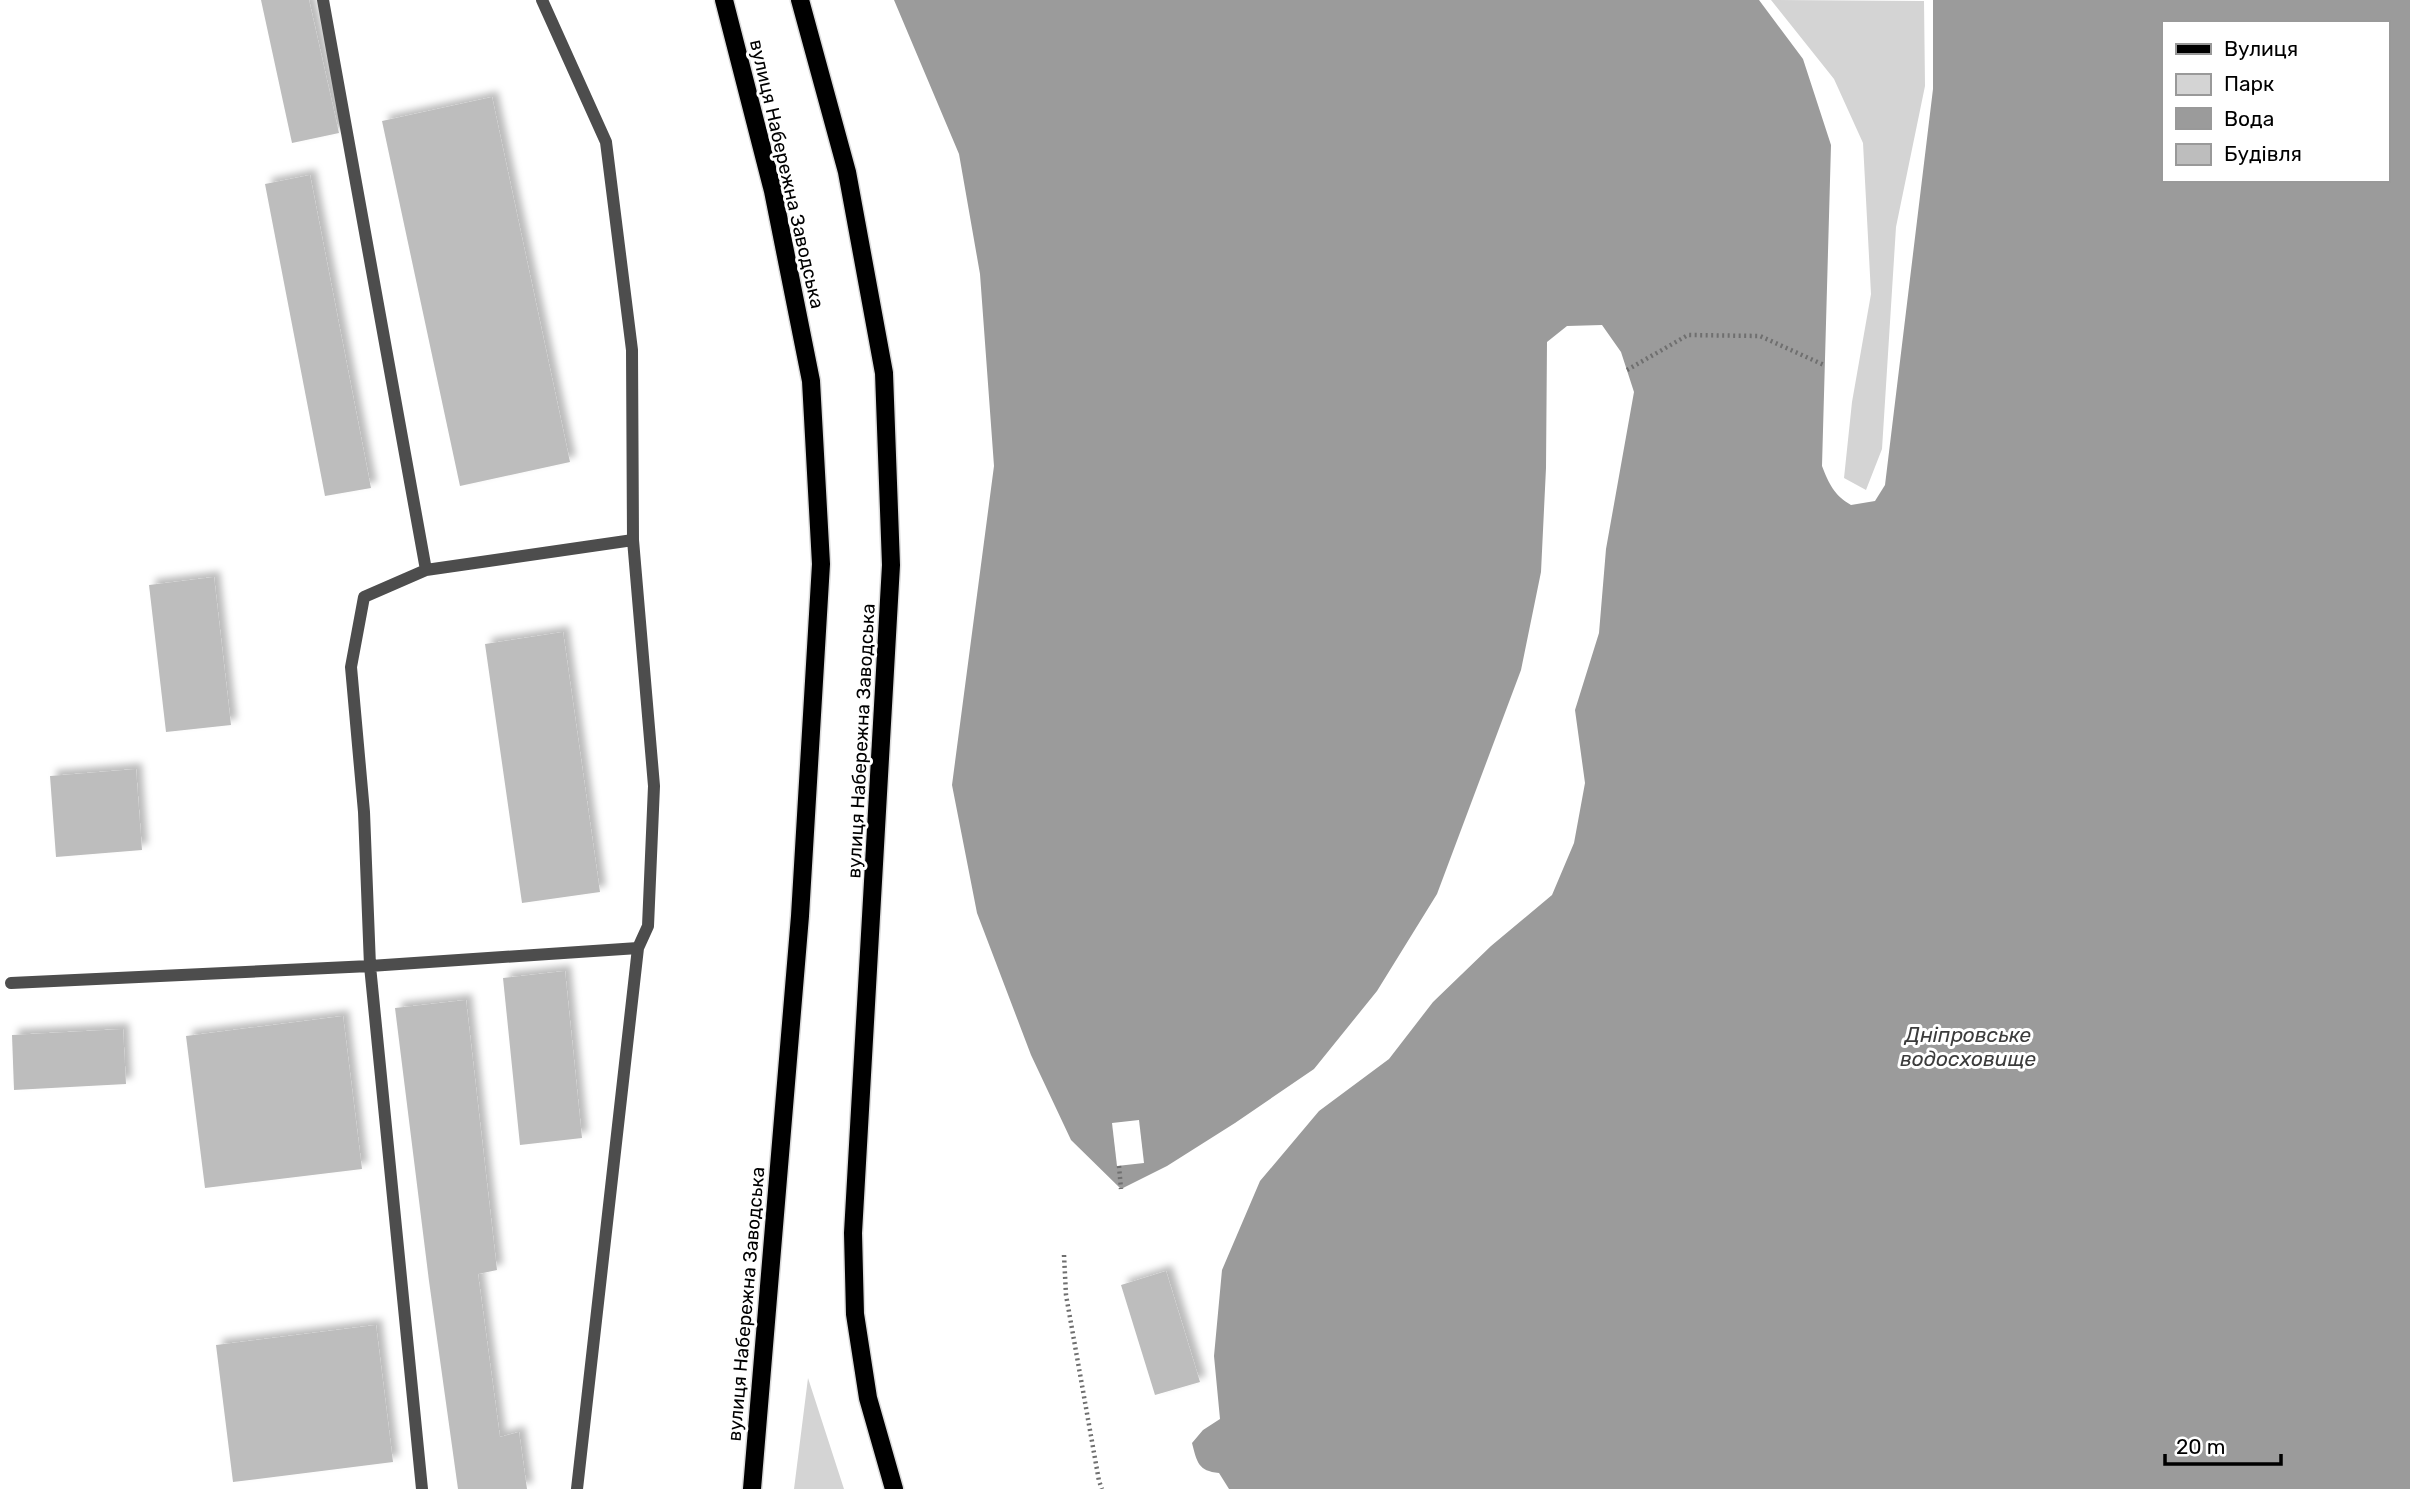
<svg xmlns="http://www.w3.org/2000/svg" width="2410" height="1489" viewBox="0 0 2410 1489" font-family="Rubik,sans-serif">
  <style>
    .green { fill: #d4d4d4 }
    .water { fill: #9b9b9b; fill-rule: evenodd }
    .pier { fill: #fff }
    .building { fill: #bdbdbd; filter: url(#shadow) }
    .lines { fill: none; stroke-linecap: round; stroke-linejoin: round }
    .major-casing { stroke: #dbdbdb; stroke-width: 21 }
    .path { stroke: #6f6f6f; stroke-width: 4.5; stroke-dasharray: 2 3.5; stroke-linecap: butt }
    .minor { stroke: #4d4d4d; stroke-width: 12 }
    .major { stroke: #000; stroke-width: 18 }
    .labels { text-anchor: middle; dominant-baseline: central; stroke-width: 6; stroke-linejoin: round; paint-order: stroke }
    .street-label { font-size: 19px; fill: #000; stroke: #fff }
    .water-label { font-size: 21px; font-style: italic; fill: #3c3c3c; stroke: #fff }
  </style>
  <defs>
    <filter id="shadow"><feDropShadow dx="6" dy="-6" stdDeviation="3.5" flood-color="#0004"/></filter>
  </defs>
  <rect width="100%" height="100%" fill="#fff"/>
  <path class="green" d="M 1771,0 L 1924,1 L 1925,86 L 1896,227 L 1882,449 L 1866,490 L 1844,478 L 1852,402 L 1871,294 L 1863,143 L 1834,79 Z
    M 808,1378 L 844,1489 L 794,1489 Z"/>
  <path class="water" d="M 894,0 L 1759,0 L 1803,59 L 1831,145 L 1822,466 C 1829,484 1834,495 1851,505 L 1875,501 L 1885,485 L 1933,89 L 1933,0 L 2410,0 L 2410,1489 L 1229,1489 L 1219,1473 C 1198,1471 1197,1462 1192,1443 L 1203,1430 L 1220,1419 L 1214,1356 L 1222,1270 L 1260,1181 L 1319,1111 L 1389,1059 L 1433,1002 L 1491,946 L 1552,895 L 1574,843 L 1585,783 L 1575,710 L 1599,633 L 1606,549 L 1634,392 L 1621,352 L 1602,325 L 1567,326 L 1547,342 L 1546,468 L 1541,572 L 1521,670 L 1437,894 L 1377,991 L 1314,1069 L 1235,1123 L 1167,1166 L 1121,1189 L 1071,1140 L 1031,1055 L 977,913 L 952,785 L 994,466 L 980,274 L 959,154 ZM 2163,23 L 2387,23 L 2387,180 L 2163,180 Z"/>
  <path class="pier" d="M 1139,1120 L 1144,1163 L 1117,1166 L 1112,1123 Z"/>
  <path class="building" d="M 261,0 L 309,0 L 339,133 L 292,143 Z
    M 492,97 L 570,462 L 460,486 L 382,121 Z
    M 310,175 L 371,488 L 325,496 L 265,184 Z
    M 214,577 L 231,725 L 166,732 L 149,585 Z
    M 563,632 L 600,892 L 522,903 L 485,644 Z
    M 136,769 L 142,850 L 56,857 L 50,776 Z
    M 565,971 L 582,1138 L 520,1145 L 503,978 Z
    M 466,1000 L 497,1270 L 478,1274 L 500,1437 L 519,1432 L 527,1489 L 458,1489 L 429,1281 L 395,1008 Z
    M 343,1016 L 362,1169 L 205,1188 L 186,1036 Z
    M 123,1029 L 126,1084 L 14,1090 L 12,1035 Z
    M 1166,1271 L 1200,1382 L 1155,1395 L 1121,1285 Z
    M 376,1325 L 393,1462 L 233,1482 L 216,1345 Z"/>
  <g class="lines">
    <g class="major-casing">
      <path id="major" d="M 724,0 L 773,191 L 811,381 L 821,564 L 800,916 L 752,1489
        M 800,0 L 847,172 L 884,373 L 891,565 L 853,1233 L 855,1314 L 868,1398 L 894,1489"/>
    </g>
    <path class="path" d="M 1627,370 L 1688,335 L 1760,336 L 1824,365
      M 1119,1166 L 1121,1189
      M 1064,1255 L 1066,1295 L 1099,1481 L 1102,1489"/>
    <path class="minor" d="M 323,0 L 426,570
      M 542,0 L 606,142 L 632,350 L 633,540 L 654,786 L 648,926 L 638,948 L 577,1489
      M 11,983 L 370,966 L 638,948
      M 422,1489 L 370,966 L 364,812 L 351,667 L 364,597 L 426,570 L 633,540"/>
    <use href="#major" class="major"/>
  </g>
  <g class="labels">
    <g class="street-label">
      <text transform="translate(787 174) rotate(77)">вулиця Набережна Заводська</text>
      <text transform="translate(861 741) rotate(-87)">вулиця Набережна Заводська</text>
      <text transform="translate(746 1304) rotate(-85)">вулиця Набережна Заводська</text>
    </g>
    <g class="water-label">
      <text x="1968" y="1034">Дніпровське<tspan x="1968" dy="24">водосховище</tspan></text>
    </g>
  </g>
  <rect x="2162" y="21" width="228" height="161" fill="#ffffff" stroke="#999999" stroke-width="2"/>
  <rect x="2176" y="44" width="35" height="10" fill="#000000" stroke="#999999" stroke-width="2"/>
  <text x="2224" y="56" font-size="21" fill="#000000">Вулиця</text>
  <rect x="2176" y="74" width="35" height="21" fill="#d4d4d4" stroke="#999999" stroke-width="2"/>
  <text x="2224" y="91" font-size="21" fill="#000000">Парк</text>
  <rect x="2176" y="108" width="35" height="21" fill="#9b9b9b" stroke="#999999" stroke-width="2"/>
  <text x="2224" y="126" font-size="21" fill="#000000">Вода</text>
  <rect x="2176" y="144" width="35" height="21" fill="#bdbdbd" stroke="#999999" stroke-width="2"/>
  <text x="2224" y="161" font-size="21" fill="#000000">Будівля</text>
  <path d="M2165 1454v10h116v-10" fill="none" stroke="#000000" stroke-width="3.5"/>
  <text x="2176" y="1454" font-size="21" fill="#000000" stroke="#ffffff" stroke-width="5" paint-order="stroke">20 m</text>
</svg>
